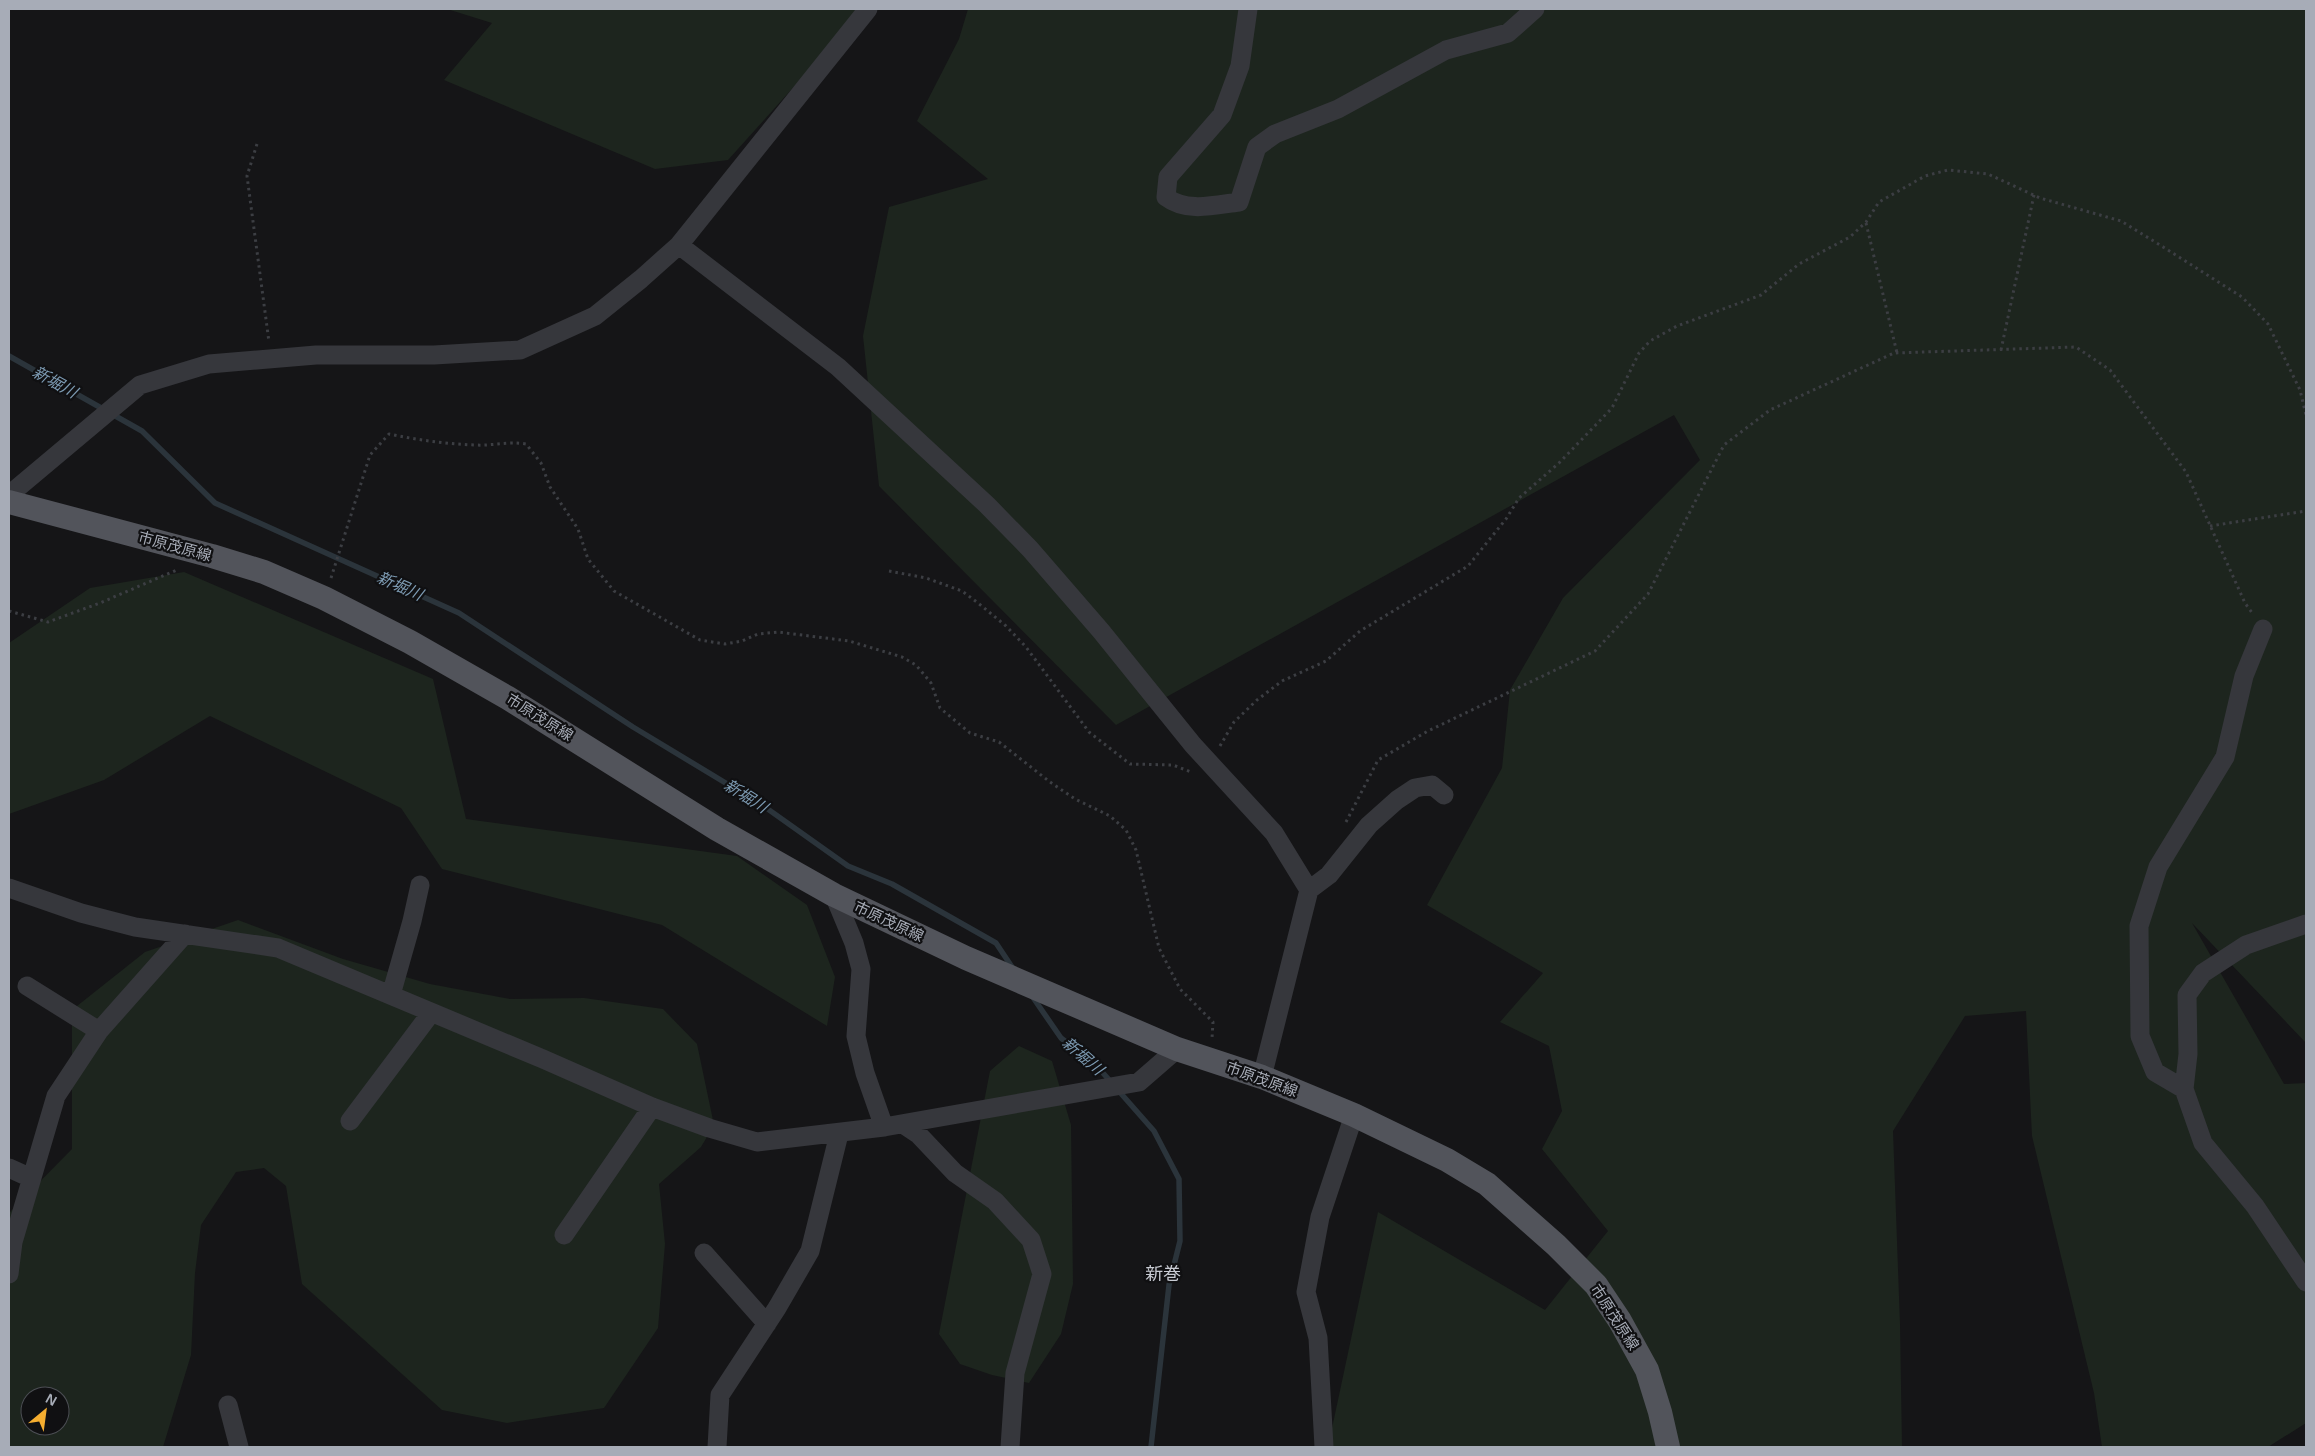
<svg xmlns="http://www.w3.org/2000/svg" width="2315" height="1456" viewBox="0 0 2315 1456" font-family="Helvetica,'Noto Sans JP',sans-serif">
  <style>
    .green { fill: #1d251e; fill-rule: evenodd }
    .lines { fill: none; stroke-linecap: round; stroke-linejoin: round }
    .stream { stroke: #2b343b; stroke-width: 5.5 }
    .path { stroke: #3c3e43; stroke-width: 3; stroke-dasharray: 2.5 4; stroke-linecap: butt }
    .minor { stroke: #36373c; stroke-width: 19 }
    .major { stroke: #52545b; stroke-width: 24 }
    .labels { text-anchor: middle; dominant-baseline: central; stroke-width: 4.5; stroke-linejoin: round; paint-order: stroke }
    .street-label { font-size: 15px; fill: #a7acb7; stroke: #101012 }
    .water-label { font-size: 16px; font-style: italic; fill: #7d9bb3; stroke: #101012 }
    .quarter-label { font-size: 18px; fill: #c8cbd3; stroke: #101012 }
  </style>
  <rect width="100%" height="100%" fill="#151517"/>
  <path class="green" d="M 447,9 L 857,9 L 851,23 L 728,160 L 655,169 L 444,80 L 492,23 Z
    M 968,9 L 2306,9 L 2306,1043 L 2192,923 L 2284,1084 L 2306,1083 L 2306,1423 L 2268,1447 L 2102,1447 L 2094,1393 L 2032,1136 L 2026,1011 L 1965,1016 L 1893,1131 L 1900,1324 L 1902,1447 L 1328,1447 L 1378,1212 L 1545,1310 L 1608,1231 L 1542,1149 L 1562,1111 L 1549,1046 L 1500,1022 L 1543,973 L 1427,905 L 1502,768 L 1510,690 L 1563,598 L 1700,460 L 1674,415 L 1116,725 L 879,486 L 863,336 L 889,207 L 988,179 L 917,121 L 959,39 Z
    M 184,572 L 433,679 L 466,819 L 737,856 L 807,905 L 835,977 L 827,1026 L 662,925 L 442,869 L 401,808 L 210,716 L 104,780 L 9,814 L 9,643 L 90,588 Z
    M 238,920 L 343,959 L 430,984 L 510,999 L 584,998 L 663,1009 L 697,1044 L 714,1125 L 701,1147 L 659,1184 L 665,1244 L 658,1328 L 604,1408 L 507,1423 L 442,1410 L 302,1284 L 286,1186 L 264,1168 L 236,1172 L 201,1225 L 195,1273 L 191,1355 L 163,1447 L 9,1447 L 9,1213 L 72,1149 L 72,1010 L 145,952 ZM 30,1396 L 60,1396 L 60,1426 L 30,1426 Z
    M 1019,1046 L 1052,1061 L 1071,1125 L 1073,1284 L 1061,1334 L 1029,1383 L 992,1375 L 960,1364 L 939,1334 L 990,1071 Z"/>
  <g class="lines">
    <path class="stream" d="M 9,356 L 142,431 L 215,503 L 459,613 L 633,727 L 762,805 L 848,866 L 892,884 L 996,943 L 1014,970
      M 1032,996 L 1061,1038 L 1095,1064 L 1111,1082
      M 1117,1089 L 1154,1131 L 1179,1179 L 1180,1241 L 1169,1285 L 1151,1447"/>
    <path class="path" d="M 257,144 L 247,176 L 269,342
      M 1866,223 L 1897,353
      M 2001,350 L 2034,195
      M 2210,526 L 2306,511
      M 889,571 L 926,578 L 962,591 L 978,603 L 1006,626 L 1026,647 L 1089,732 L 1130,764 L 1173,765 L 1191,772
      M 331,578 L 370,455 L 389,434 C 418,440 446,444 475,445 C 493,446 507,441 526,444 L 541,463 L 550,487 L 578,529 L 588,559 L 614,591 L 700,640 L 725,644 L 742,641 L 758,634 L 778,632 L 849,641 L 902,657 L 916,665 L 931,683 L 940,708 L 970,733 L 999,742 L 1050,782 L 1075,799 L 1110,816 L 1126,830 L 1136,850 L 1159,948 L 1180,989 L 1213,1022 L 1212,1038
      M 9,611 L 48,622 L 100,603 L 179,569
      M 1220,746 L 1234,722 L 1257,700 L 1282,681 L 1326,661 L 1360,631 L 1468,566 L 1506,519 L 1519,498 L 1559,463 L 1612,408 L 1639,353 L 1650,341 L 1677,326 L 1761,295 L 1799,264 L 1850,237 L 1866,222 L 1879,202 L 1925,176 L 1948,170 L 1988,174 L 2040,198 L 2121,221 L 2160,245 L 2242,297 L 2268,324 L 2300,390 L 2306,415
      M 1346,822 L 1378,760 L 1428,731 L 1595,651 L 1648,594 L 1724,445 L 1770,410 L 1894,353 L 2076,347 L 2110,370 L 2186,472 L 2245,603 L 2253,614"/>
    <path class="minor" d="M 1248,9 L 1240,66 L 1222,115 L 1168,177 L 1166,197 C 1187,213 1215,205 1239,202 L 1257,147 L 1275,134 L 1338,109 L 1446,50 L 1508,33 L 1535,9
      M 679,245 L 838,367 L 987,505 L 1030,549 L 1101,631 L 1193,745 L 1274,833 L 1309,890
      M 9,495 L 140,385 L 209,364 L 316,355 L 434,355 L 520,350 L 595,316 L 641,279 L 679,245 L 868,9
      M 9,888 L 81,913 L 135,927 L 278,948 L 543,1059 L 652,1107 L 709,1128 L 757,1142 L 884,1127 L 1139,1082 L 1177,1049
      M 834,895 L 854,943 L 861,969 L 856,1036 L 865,1073 L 884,1127
      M 2306,924 L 2246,945 L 2203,973 L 2187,995 L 2188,1054 L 2184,1089 L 2203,1143 L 2255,1206 L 2306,1282
      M 27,986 L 99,1031
      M 391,995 L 412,921 L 420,885
      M 1262,1077 L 1309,890 L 1329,875 L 1369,825 L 1397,800 L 1415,788 L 1432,785 L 1444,795
      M 2184,1089 L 2155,1072 L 2140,1036 L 2139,926 L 2158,867 L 2225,757 L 2244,676 L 2263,629
      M 350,1121 L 431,1013
      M 903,1124 L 918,1134 L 955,1173 L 995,1201 L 1031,1240 L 1042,1274 L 1015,1373 L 1010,1447
      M 9,1168 L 31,1178
      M 564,1235 L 652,1107
      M 704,1253 L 767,1324
      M 9,1274 L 13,1242 L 56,1096 L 99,1031 L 185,934
      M 228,1405 L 239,1447
      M 717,1447 L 720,1395 L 777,1308 L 810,1251 L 839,1134
      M 1324,1447 L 1318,1338 L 1306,1292 L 1320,1217 L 1354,1115"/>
    <path class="major" d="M 9,502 L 212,556 L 264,572 L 324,598 L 410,642 L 508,698 L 717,829 L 834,895 L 966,958 L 1177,1049 L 1262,1077 L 1354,1115 L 1447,1160 L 1487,1184 L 1556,1245 L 1596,1285 L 1620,1321 L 1647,1370 L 1660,1412 L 1668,1447"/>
  </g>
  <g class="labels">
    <g class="street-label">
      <text transform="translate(175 546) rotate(15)">市原茂原線</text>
      <text transform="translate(540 717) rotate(32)">市原茂原線</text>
      <text transform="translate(889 921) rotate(25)">市原茂原線</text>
      <text transform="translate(1262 1079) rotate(20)">市原茂原線</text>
      <text transform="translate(1615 1317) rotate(57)">市原茂原線</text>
    </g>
    <g class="water-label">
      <text transform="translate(55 382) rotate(29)">新堀川</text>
      <text transform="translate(400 586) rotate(24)">新堀川</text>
      <text transform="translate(746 796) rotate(32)">新堀川</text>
      <text transform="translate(1083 1056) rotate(41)">新堀川</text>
    </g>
    <g class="quarter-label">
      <text x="1163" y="1274">新巻</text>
    </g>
  </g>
  <rect width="2315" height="1456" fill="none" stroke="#a7acb7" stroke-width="20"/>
  <g transform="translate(45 1411) rotate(29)"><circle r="24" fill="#101012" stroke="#4c4e54"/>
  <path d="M0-4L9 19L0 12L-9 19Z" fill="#f5ae30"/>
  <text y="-8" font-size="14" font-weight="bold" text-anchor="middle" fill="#a7acb7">N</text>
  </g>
</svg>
